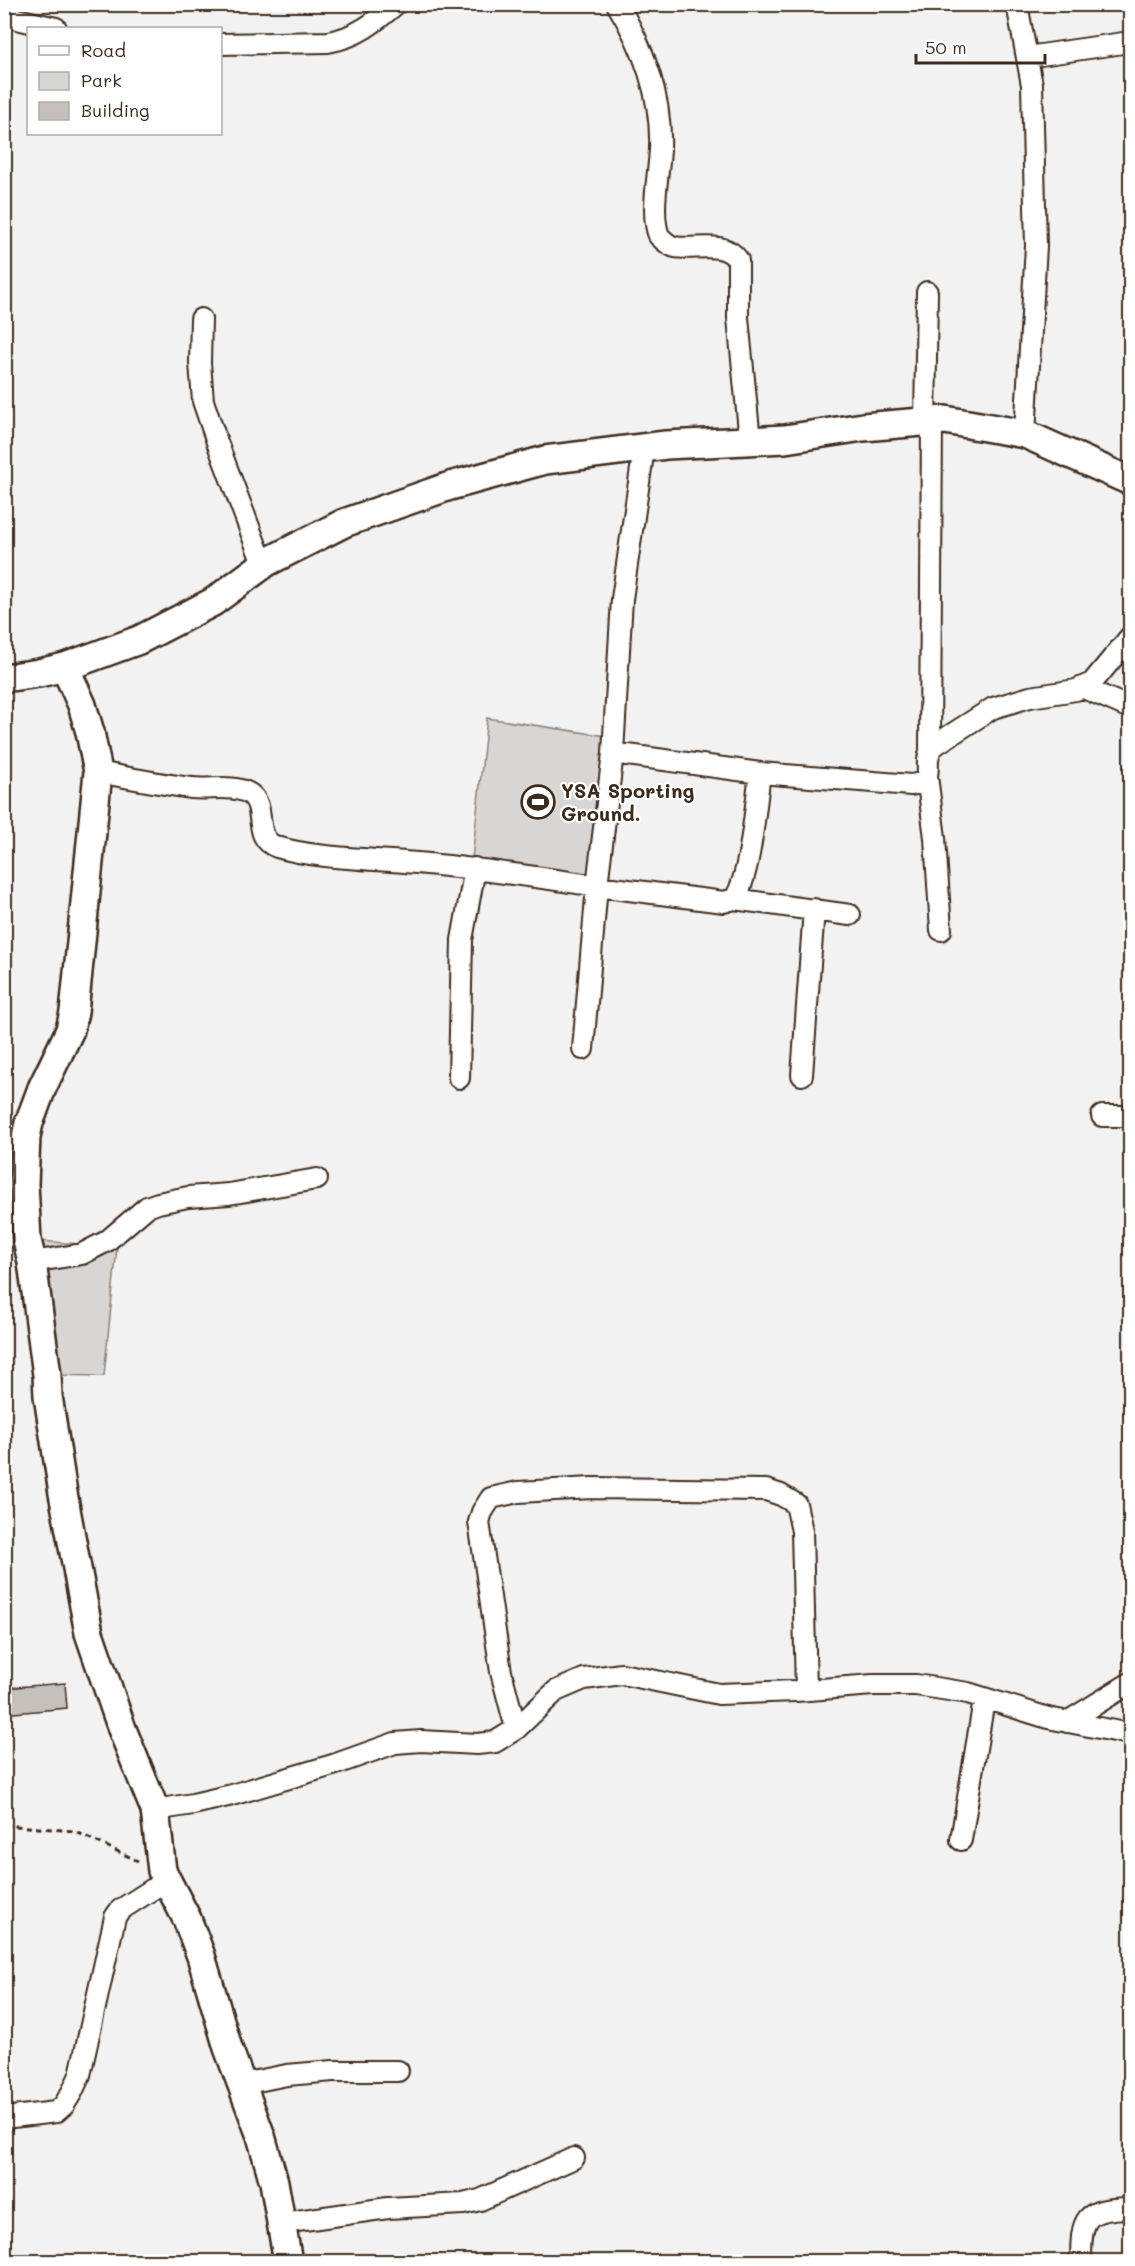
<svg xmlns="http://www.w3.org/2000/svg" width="1135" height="2266" viewBox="0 0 1135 2266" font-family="Mali,sans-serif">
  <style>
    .green { fill: #d8d5d2; stroke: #8a8078; stroke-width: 1.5 }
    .building { fill: #c6c0bd; stroke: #3b2a1e; stroke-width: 1.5 }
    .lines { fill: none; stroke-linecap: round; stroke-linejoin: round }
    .street-casing { stroke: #3b2a1e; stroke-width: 24 }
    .secondary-casing { stroke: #3b2a1e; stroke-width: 32 }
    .path { stroke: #3b2a1e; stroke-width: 3; stroke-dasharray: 6 4.5; stroke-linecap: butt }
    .street { stroke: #fff; stroke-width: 20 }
    .secondary { stroke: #fff; stroke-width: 27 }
    .labels { text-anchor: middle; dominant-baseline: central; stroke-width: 4.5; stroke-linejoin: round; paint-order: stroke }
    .poi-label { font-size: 20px; font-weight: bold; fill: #3b2a1e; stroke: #fff; text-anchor: start }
  </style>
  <rect width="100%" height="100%" fill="#f3f2f2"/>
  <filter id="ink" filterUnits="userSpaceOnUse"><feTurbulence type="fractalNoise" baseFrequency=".0167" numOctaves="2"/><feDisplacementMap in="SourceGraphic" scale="12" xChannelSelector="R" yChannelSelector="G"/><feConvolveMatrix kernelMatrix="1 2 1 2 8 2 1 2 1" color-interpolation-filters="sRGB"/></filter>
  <g filter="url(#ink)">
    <path class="green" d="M 487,718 L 606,736 L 589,885 L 471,868 Z
      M 27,1240 L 117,1247 L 104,1376 L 47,1375 Z"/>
    <path class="building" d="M 65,1683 L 67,1708 L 4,1714 L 4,1688 Z"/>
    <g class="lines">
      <g class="street-casing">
        <path id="street" d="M 617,4 C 644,48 662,97 660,149 C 659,174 650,213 659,236 C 663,240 669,246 675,247 C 695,251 724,239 738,260 L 738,318 L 750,441
          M 1017,4 L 1032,85 L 1036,246 L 1025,434
          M 4,16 L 56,28
          M 220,44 L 328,42 C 357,37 374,23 396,4
          M 1027,57 L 1130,42
          M 201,319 L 200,363 L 203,401 L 217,442 L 263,564
          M 925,422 L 927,292
          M 1084,688 L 1130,708
          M 930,750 L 932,421
          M 613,753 L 760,773
          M 98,772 C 129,778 161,784 192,788 C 210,790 235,784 250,794 C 268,807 251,838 277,847 C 316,859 376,859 417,863 C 477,868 537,877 597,886 L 613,753 L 622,599 L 644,448
          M 927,776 L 935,838 L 941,930
          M 734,899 L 850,915
          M 583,1049 L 597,886 L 724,902 L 734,899 C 750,880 756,801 760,773 L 911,785 C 938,781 922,764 931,750 C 931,749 937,743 938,743 L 993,708 L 1030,697 L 1076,690 L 1092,683 L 1130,637
          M 802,1075 L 814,909
          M 459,1078 L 462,940 L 475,868
          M 1102,1116 L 1130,1116
          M 32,1262 L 82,1254 L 107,1241 L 147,1207 L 158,1203 L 188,1197 L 229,1194 L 317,1179
          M 1067,1722 L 1130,1683
          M 516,1729 L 501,1672 L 479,1522 L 482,1512 L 491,1498 L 518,1492 L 592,1488 L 766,1490 L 781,1495 L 796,1504 L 802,1531 L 806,1690
          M 155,1810 L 193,1804 L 232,1795 L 336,1764 L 395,1743 L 421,1741 L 477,1744 L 495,1742 L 516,1729 L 556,1691 L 584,1679 L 622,1674 L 719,1694 L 796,1691 L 873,1685 L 916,1685 L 968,1693 L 1048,1718 L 1130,1734
          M 961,1840 L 984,1700
          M 242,2084 L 287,2075 L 333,2071 L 398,2071
          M 4,2118 L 56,2112 L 64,2105 L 72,2092 L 80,2075 L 115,1917 L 120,1910 L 167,1880
          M 283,2223 L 388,2208 L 463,2204 L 480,2200 L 574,2158
          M 1081,2262 C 1081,2217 1084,2209 1130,2208"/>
      </g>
      <g class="secondary-casing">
        <path id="secondary" d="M 65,667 L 139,640 L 213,602 L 267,562 L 344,523 L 450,486 L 545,460 L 666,445 L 785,439 L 863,427 L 945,420 L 1025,434 L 1130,481
          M 4,678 L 39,673 L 65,667 L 82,705 L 90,732 L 98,772 L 74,1012 L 70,1030 L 42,1088 L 29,1123 L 26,1137 L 24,1184 L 27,1240 L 32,1262 L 47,1375 L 48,1396 L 63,1493 L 89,1633 L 122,1729 L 155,1810 L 162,1871 L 187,1919 L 201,1956 L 228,2048 L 261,2136 L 274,2182 L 288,2262"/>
      </g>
      <path class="path" d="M 4,1825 L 74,1831 L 138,1861"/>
      <use href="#street" class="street"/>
      <use href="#secondary" class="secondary"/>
    </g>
  </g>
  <defs>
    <g id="stadium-ring" transform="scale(1.725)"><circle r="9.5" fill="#fff" stroke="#3b2a1e" stroke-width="1.5"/><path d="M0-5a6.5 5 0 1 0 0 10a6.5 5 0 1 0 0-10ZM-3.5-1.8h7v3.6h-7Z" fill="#3b2a1e"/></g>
  </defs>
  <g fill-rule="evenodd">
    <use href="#stadium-ring" x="538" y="802"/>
  </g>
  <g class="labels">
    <g class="poi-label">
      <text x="561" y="790">YSA Sporting<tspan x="561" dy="23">Ground.</tspan></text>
    </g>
  </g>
  <rect width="1135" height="2266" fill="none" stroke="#fff" stroke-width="24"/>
  <rect x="12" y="12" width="1111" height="2242" fill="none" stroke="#3b2a1e" stroke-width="2" filter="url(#ink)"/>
  <rect x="27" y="27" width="195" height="108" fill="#ffffff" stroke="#b1aaa5" stroke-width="1.5"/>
  <rect x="39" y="46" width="30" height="9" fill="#ffffff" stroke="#b1aaa5" stroke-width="1.5"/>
  <text x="81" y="57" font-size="18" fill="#3b2a1e">Road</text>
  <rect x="39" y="72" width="30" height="18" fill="#d8d5d2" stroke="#b1aaa5" stroke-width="1.5"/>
  <text x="81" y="87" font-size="18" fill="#3b2a1e">Park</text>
  <rect x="39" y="102" width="30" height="18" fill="#c6c0bd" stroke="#b1aaa5" stroke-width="1.5"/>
  <text x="81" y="117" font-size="18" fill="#3b2a1e">Building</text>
  <path d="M916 54v9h129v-9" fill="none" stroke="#3b2a1e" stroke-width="3"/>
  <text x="925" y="54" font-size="18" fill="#3b2a1e" stroke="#ffffff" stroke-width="4.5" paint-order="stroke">50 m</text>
</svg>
